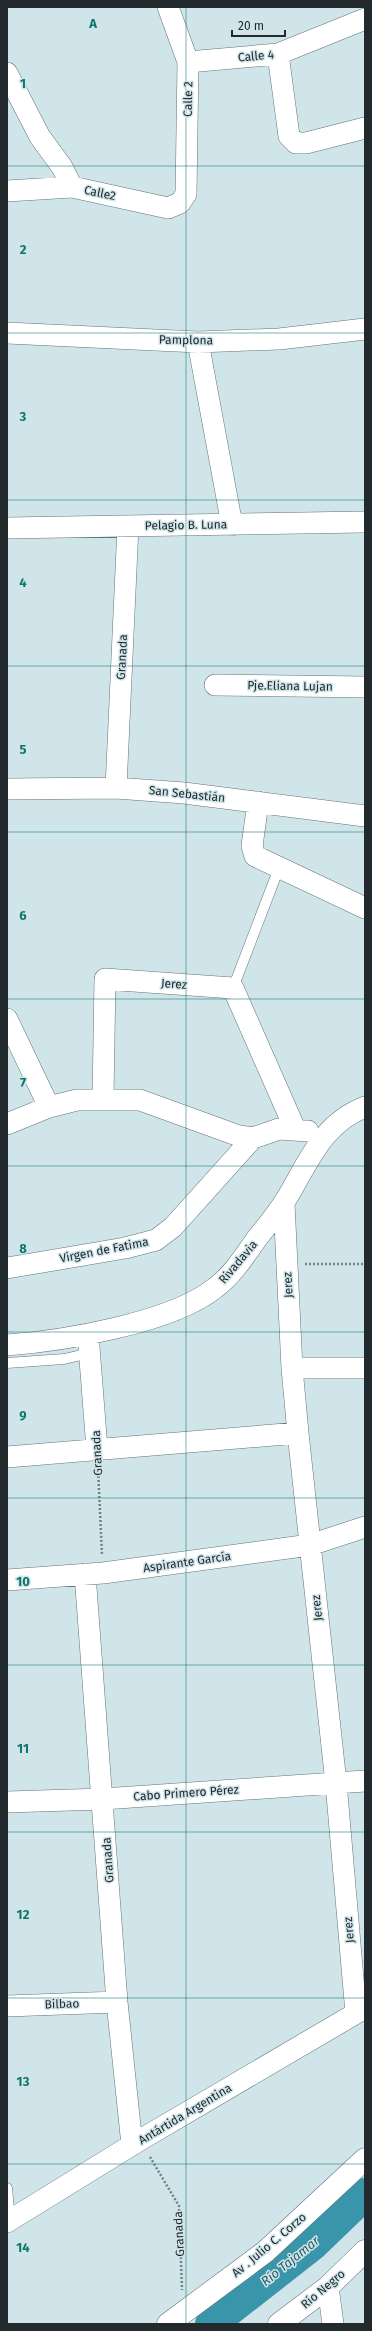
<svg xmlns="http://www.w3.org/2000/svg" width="372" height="2331" viewBox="0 0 372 2331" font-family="'Fira Sans',sans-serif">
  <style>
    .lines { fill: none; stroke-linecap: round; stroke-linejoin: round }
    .river { stroke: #3995aa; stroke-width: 32 }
    .service-casing { stroke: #617479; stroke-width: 11 }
    .minor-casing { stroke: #617479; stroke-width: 22 }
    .tertiary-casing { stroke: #617479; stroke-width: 23 }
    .path { stroke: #738084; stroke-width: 2.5; stroke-dasharray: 2 2; stroke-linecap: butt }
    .service { stroke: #fff; stroke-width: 10 }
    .minor { stroke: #fff; stroke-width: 21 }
    .tertiary { stroke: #fff; stroke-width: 22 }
    .grid { fill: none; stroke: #0f766e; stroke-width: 1; stroke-opacity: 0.55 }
    .labels { text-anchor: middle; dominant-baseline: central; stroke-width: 3; stroke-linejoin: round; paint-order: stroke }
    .street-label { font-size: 12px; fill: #232a2d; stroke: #d0e5ea }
    .water-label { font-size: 13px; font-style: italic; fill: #265965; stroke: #d0e5ea }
    .grid-label { font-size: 13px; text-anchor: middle; font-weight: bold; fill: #0f766e; stroke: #d0e5ea; stroke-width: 3; stroke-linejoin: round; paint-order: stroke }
  </style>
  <rect width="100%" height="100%" fill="#d0e5ea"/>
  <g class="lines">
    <path class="river" d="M 211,2324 L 312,2245 L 365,2194"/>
    <g class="service-casing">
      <path id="service" d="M 233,988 L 279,868
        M 7,1363 L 64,1359 L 90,1353
        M 7,2188 L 10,2220"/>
    </g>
    <g class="minor-casing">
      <path id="minor" d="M 278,54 L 289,136 L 296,143 L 306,143 L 365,128
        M 188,62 L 278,54 L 365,19
        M 7,73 L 40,137 L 62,167 L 72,187
        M 7,191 L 72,187 L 168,208 L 180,203 L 186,194 L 188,62 L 168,7
        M 7,333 L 198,342 L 279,339 L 365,329
        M 198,342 L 232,525
        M 7,528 L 365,522
        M 215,685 L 365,687
        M 116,788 L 128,526
        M 7,789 L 116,788 L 184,793 L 365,816
        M 258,802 L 252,846 L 255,856 L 365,908
        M 7,1019 L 49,1107
        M 103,1099 L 105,979 L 233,988 L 295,1129
        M 7,1124 L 49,1107 L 77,1100 L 140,1100 L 239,1136 L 253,1138 L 279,1129 L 308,1131
        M 284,1203 L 292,1368 L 298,1433 L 336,1783 L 356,2013
        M 7,1268 L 125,1248 L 156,1240 L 173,1227 L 253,1138
        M 88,1334 L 97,1449
        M 7,1345 C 62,1341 172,1323 215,1288 C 233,1275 245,1255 258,1237 C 267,1226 277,1214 285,1201 C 308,1164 321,1124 365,1107
        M 292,1368 L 365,1368
        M 7,1457 L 298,1433
        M 85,1574 L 117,2002 L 132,2145
        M 7,1580 L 103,1573 L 310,1545 L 365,1527
        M 7,1802 L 103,1799 L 365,1781
        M 7,2006 L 117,2002
        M 7,2222 L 140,2140 L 365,2008
        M 328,2287 L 333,2324"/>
    </g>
    <g class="tertiary-casing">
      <path id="tertiary" d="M 168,2324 L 265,2252 L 365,2159
        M 279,2324 L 328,2287 L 365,2251"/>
    </g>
    <path class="path" d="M 305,1264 L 365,1264
      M 98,1468 L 102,1555
      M 150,2157 L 179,2206 L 182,2290"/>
    <use href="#service" class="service"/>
    <use href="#minor" class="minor"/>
    <use href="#tertiary" class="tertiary"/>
  </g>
  <path class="grid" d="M 186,7 L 186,2324M 7,166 L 365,166M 7,333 L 365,333M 7,500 L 365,500M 7,666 L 365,666M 7,832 L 365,832M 7,999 L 365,999M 7,1166 L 365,1166M 7,1332 L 365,1332M 7,1498 L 365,1498M 7,1665 L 365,1665M 7,1832 L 365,1832M 7,1998 L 365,1998M 7,2164 L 365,2164"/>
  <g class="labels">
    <g class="street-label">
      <text transform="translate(256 56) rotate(-5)">Calle 4</text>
      <text transform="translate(188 99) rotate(-89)">Calle 2</text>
      <text transform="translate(100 193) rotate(12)">Calle2</text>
      <text transform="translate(186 340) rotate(1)">Pamplona</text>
      <text transform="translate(186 525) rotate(-1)">Pelagio B. Luna</text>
      <text transform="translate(122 657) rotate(-87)">Granada</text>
      <text transform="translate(290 686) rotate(1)">Pje.Eliana Lujan</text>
      <text transform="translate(187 794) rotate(6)">San Sebastián</text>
      <text transform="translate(174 984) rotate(4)">Jerez</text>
      <text transform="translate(104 1250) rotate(-11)">Virgen de Fatima</text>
      <text transform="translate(238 1262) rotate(-50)">Rivadavia</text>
      <text transform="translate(288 1285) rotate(-93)">Jerez</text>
      <text transform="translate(97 1453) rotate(-93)">Granada</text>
      <text transform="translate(187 1562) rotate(-8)">Aspirante García</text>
      <text transform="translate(317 1608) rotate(-96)">Jerez</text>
      <text transform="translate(186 1793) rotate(-4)">Cabo Primero Pérez</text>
      <text transform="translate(108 1860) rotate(-94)">Granada</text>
      <text transform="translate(349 1930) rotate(-95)">Jerez</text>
      <text transform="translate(62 2004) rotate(-2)">Bilbao</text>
      <text transform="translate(185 2114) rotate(-31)">Antártida Argentina</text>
      <text transform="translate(179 2234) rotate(-93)">Granada</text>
      <text transform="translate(269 2245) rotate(-40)">Av . Julio C. Corzo</text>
      <text transform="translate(323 2289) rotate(-40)">Río Negro</text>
    </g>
    <g class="water-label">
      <text transform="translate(290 2261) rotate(-39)">Río Tajamar</text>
    </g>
  </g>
  <g class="grid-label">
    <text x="93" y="28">A</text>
    <text x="23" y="88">1</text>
    <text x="23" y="254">2</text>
    <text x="23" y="421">3</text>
    <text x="23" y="587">4</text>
    <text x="23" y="754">5</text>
    <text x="23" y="920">6</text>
    <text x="23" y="1087">7</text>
    <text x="23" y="1253">8</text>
    <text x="23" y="1420">9</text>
    <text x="23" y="1586">10</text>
    <text x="23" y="1753">11</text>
    <text x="23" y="1919">12</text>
    <text x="23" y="2086">13</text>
    <text x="23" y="2252">14</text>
  </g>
  <rect width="372" height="2331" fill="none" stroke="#232a2d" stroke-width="16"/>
  <path d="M232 30v6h53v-6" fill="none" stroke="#232a2d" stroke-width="2"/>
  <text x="238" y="30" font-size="12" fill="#232a2d" stroke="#d0e5ea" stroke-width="3" paint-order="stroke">20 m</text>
</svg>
